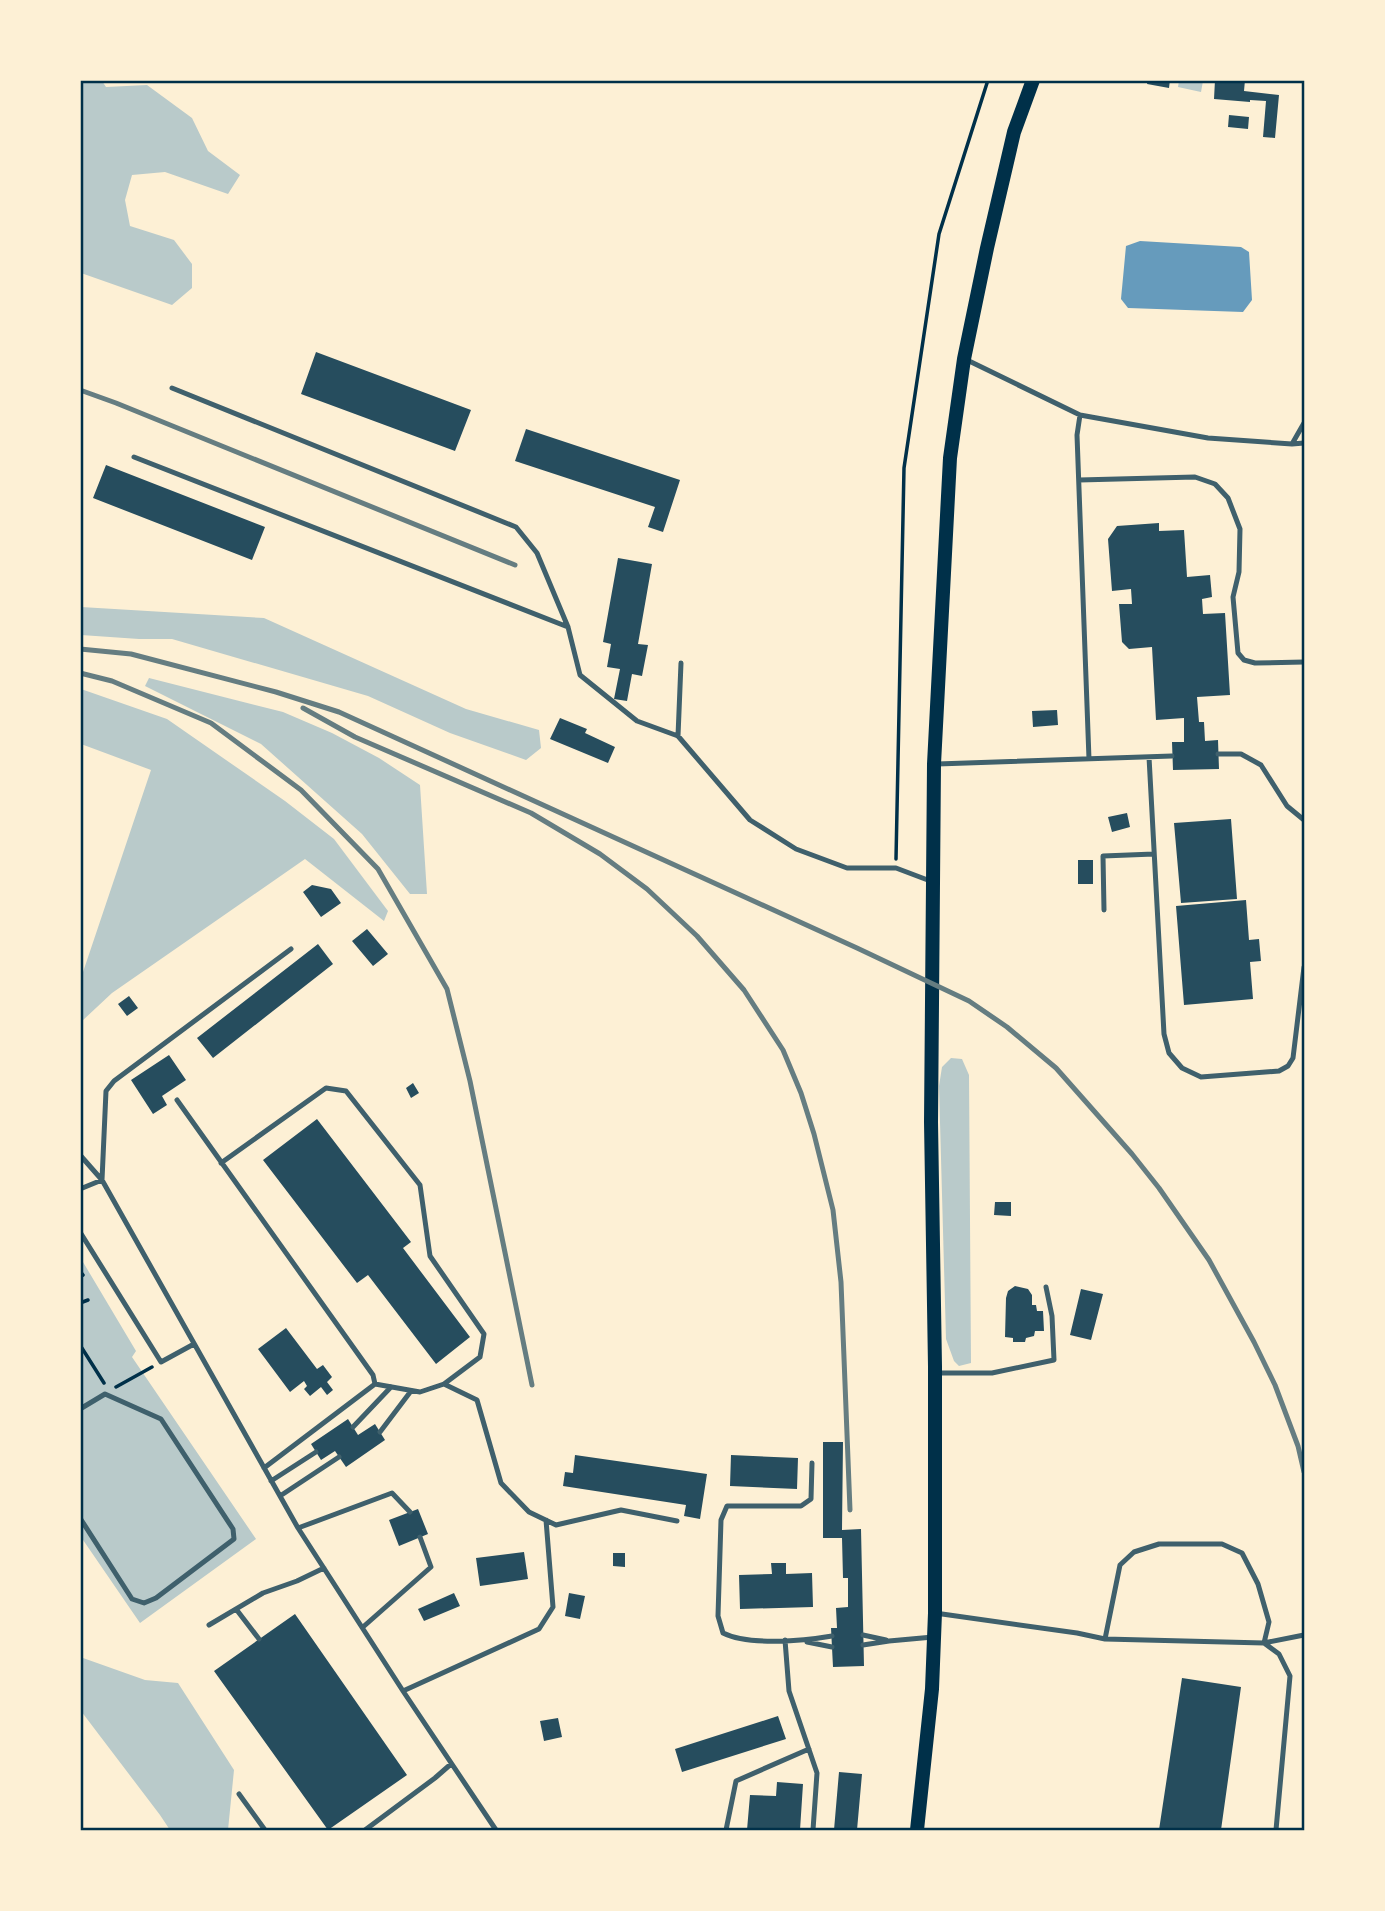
<svg xmlns="http://www.w3.org/2000/svg" width="1385" height="1911" viewBox="0 0 1385 1911" font-family="'PT Sans',sans-serif">
  <style>
    .green { fill: #b9caca }
    .water { fill: #669bbc }
    .building { fill: #264d5e }
    .lines { fill: none; stroke-linecap: round; stroke-linejoin: round }
    .path { stroke: #003049; stroke-width: 3.5 }
    .service { stroke: #3f606c; stroke-width: 5 }
    .secondary { stroke: #003049; stroke-width: 14 }
    .rail { stroke: #657d81; stroke-width: 5 }
    .neatline { fill: none; stroke: #003049; stroke-width: 2.5 }
  </style>
  <rect width="100%" height="100%" fill="#fdf0d5"/>
  <path class="green" d="M 80,81 L 102,81 L 106,87 L 147,85 L 192,118 L 208,151 L 240,175 L 228,194 L 165,172 L 132,175 L 125,200 L 130,226 L 174,240 L 192,264 L 192,288 L 172,305 L 81,273 Z
    M 1179,81 L 1203,81 L 1201,92 L 1178,87 Z
    M 81,607 L 264,618 L 466,709 L 539,730 L 541,748 L 526,760 L 450,733 L 368,696 L 172,639 L 139,639 L 81,635 Z
    M 149,678 L 283,712 L 332,733 L 379,758 L 420,785 L 427,894 L 410,894 L 362,834 L 261,744 L 145,686 Z
    M 81,689 L 167,719 L 285,801 L 334,839 L 388,911 L 384,921 L 305,859 L 112,993 L 81,1022 L 81,978 L 151,770 L 81,744 Z
    M 951,1058 L 962,1059 L 969,1075 L 971,1363 L 959,1366 L 954,1361 L 946,1339 L 939,1086 L 942,1067 Z
    M 80,1257 L 136,1351 L 132,1357 L 256,1539 L 140,1623 L 81,1537 Z
    M 81,1649 L 83,1658 L 145,1680 L 178,1683 L 234,1770 L 228,1830 L 170,1830 L 160,1815 L 81,1711 Z"/>
  <path class="water" d="M 1140,241 L 1241,247 L 1249,252 L 1252,300 L 1243,312 L 1128,308 L 1121,299 L 1126,246 Z"/>
  <path class="building" d="M 1148,80 L 1170,80 L 1169,88 L 1147,84 Z
    M 1215,80 L 1245,80 L 1244,91 L 1279,95 L 1275,138 L 1263,137 L 1266,101 L 1250,100 L 1250,102 L 1214,99 Z
    M 1229,115 L 1249,117 L 1248,129 L 1228,127 Z
    M 316,352 L 471,410 L 455,451 L 301,394 Z
    M 526,429 L 680,480 L 663,532 L 648,527 L 655,507 L 515,461 Z
    M 106,465 L 265,527 L 252,560 L 93,498 Z
    M 1159,523 L 1159,531 L 1184,530 L 1187,577 L 1210,575 L 1212,597 L 1202,599 L 1203,614 L 1225,613 L 1230,695 L 1197,697 L 1199,722 L 1204,722 L 1205,741 L 1218,740 L 1219,769 L 1173,770 L 1172,742 L 1184,742 L 1184,718 L 1156,720 L 1152,647 L 1129,649 L 1122,642 L 1119,604 L 1132,604 L 1131,589 L 1112,591 L 1108,539 L 1117,526 Z
    M 618,558 L 652,564 L 638,644 L 648,645 L 642,676 L 632,674 L 627,701 L 614,699 L 620,669 L 607,667 L 611,644 L 603,642 Z
    M 1057,710 L 1058,725 L 1033,727 L 1032,711 Z
    M 560,718 L 587,729 L 585,733 L 615,747 L 608,763 L 550,739 Z
    M 1127,813 L 1130,827 L 1112,832 L 1108,817 Z
    M 1231,819 L 1237,899 L 1181,903 L 1174,823 Z
    M 1078,860 L 1093,860 L 1093,884 L 1078,884 Z
    M 312,885 L 331,889 L 341,903 L 321,917 L 303,892 Z
    M 1246,900 L 1249,940 L 1259,939 L 1261,961 L 1250,962 L 1253,999 L 1184,1005 L 1176,906 Z
    M 367,929 L 388,954 L 373,966 L 352,941 Z
    M 318,944 L 333,964 L 213,1058 L 197,1038 Z
    M 129,996 L 138,1008 L 127,1016 L 118,1004 Z
    M 169,1055 L 186,1080 L 162,1096 L 167,1105 L 153,1114 L 131,1080 Z
    M 413,1083 L 419,1093 L 411,1098 L 406,1088 Z
    M 317,1119 L 411,1242 L 403,1248 L 470,1337 L 436,1364 L 368,1275 L 357,1283 L 263,1160 Z
    M 995,1202 L 1011,1202 L 1011,1216 L 994,1215 Z
    M 1015,1286 L 1028,1289 L 1032,1295 L 1032,1305 L 1036,1305 L 1037,1311 L 1043,1311 L 1044,1331 L 1035,1331 L 1034,1336 L 1026,1338 L 1025,1342 L 1013,1342 L 1013,1338 L 1005,1337 L 1006,1298 L 1008,1291 Z
    M 1081,1289 L 1103,1294 L 1091,1340 L 1070,1335 Z
    M 286,1328 L 317,1369 L 323,1365 L 332,1377 L 327,1382 L 333,1390 L 327,1395 L 321,1387 L 310,1396 L 304,1389 L 307,1386 L 304,1381 L 290,1392 L 258,1349 Z
    M 348,1419 L 358,1435 L 375,1424 L 385,1440 L 346,1467 L 335,1451 L 321,1460 L 311,1444 Z
    M 823,1442 L 843,1442 L 842,1530 L 861,1529 L 864,1666 L 833,1667 L 831,1628 L 837,1628 L 836,1608 L 848,1607 L 848,1578 L 843,1578 L 842,1538 L 823,1538 Z
    M 575,1455 L 707,1474 L 700,1519 L 684,1516 L 686,1505 L 563,1486 L 565,1472 L 573,1473 Z
    M 731,1455 L 798,1458 L 797,1489 L 730,1486 Z
    M 418,1509 L 428,1534 L 399,1546 L 389,1520 Z
    M 524,1552 L 528,1579 L 480,1586 L 476,1558 Z
    M 613,1553 L 625,1553 L 625,1567 L 613,1566 Z
    M 771,1563 L 786,1563 L 786,1574 L 812,1573 L 813,1607 L 740,1609 L 739,1575 L 772,1574 Z
    M 454,1593 L 460,1606 L 424,1621 L 418,1609 Z
    M 569,1593 L 585,1596 L 580,1619 L 565,1616 Z
    M 295,1614 L 407,1775 L 328,1830 L 214,1671 Z
    M 1182,1678 L 1241,1687 L 1221,1830 L 1159,1830 Z
    M 778,1716 L 786,1739 L 682,1772 L 675,1749 Z
    M 558,1718 L 562,1737 L 544,1741 L 540,1721 Z
    M 839,1772 L 862,1774 L 857,1830 L 834,1830 Z
    M 777,1782 L 803,1784 L 800,1830 L 747,1830 L 750,1795 L 776,1796 Z"/>
  <g class="lines">
    <path class="path" d="M 896,859 L 904,468 L 939,234 L 988,80
      M 80,1271 L 83,1275 L 80,1277
      M 80,1303 L 88,1300
      M 80,1345 L 104,1383
      M 116,1387 L 152,1367"/>
    <path class="service" d="M 967,360 L 1080,415 L 1208,438 L 1292,444 L 1304,443
      M 172,388 L 516,527 L 537,553 L 568,627 L 580,675 L 637,721 L 678,736 L 750,820 L 796,849 L 847,868 L 896,868 L 933,882
      M 1080,415 L 1077,435 L 1089,759
      M 1292,444 L 1304,423
      M 134,457 L 568,627
      M 1079,480 L 1195,477 L 1215,484 L 1228,498 L 1240,529 L 1239,572 L 1233,597 L 1238,653 L 1244,660 L 1255,663 L 1304,662
      M 678,736 L 681,663
      M 1218,754 L 1241,754 L 1261,765 L 1287,806 L 1304,820
      M 1149,757 L 1164,1034 L 1169,1053 L 1182,1068 L 1201,1077 L 1279,1071 L 1288,1066 L 1293,1058 L 1304,967
      M 937,764 L 1172,756
      M 1104,910 L 1103,856 L 1154,854
      M 291,949 L 114,1081 L 106,1091 L 102,1180 L 298,1528 L 403,1691 L 496,1830
      M 177,1100 L 373,1375 L 375,1384 L 264,1468
      M 80,1155 L 102,1180 L 80,1189
      M 221,1163 L 326,1088 L 346,1091 L 420,1185 L 430,1256 L 484,1334 L 480,1357 L 444,1384 L 420,1392 L 375,1384
      M 80,1232 L 161,1362 L 194,1344
      M 935,1373 L 992,1373 L 1054,1360 L 1052,1316 L 1046,1287
      M 444,1384 L 477,1400 L 501,1483 L 529,1512 L 556,1525 L 621,1510 L 677,1521
      M 80,1409 L 105,1394 L 161,1419 L 233,1529 L 234,1539 L 156,1598 L 144,1603 L 132,1599 L 80,1518
      M 353,1427 L 391,1387
      M 380,1432 L 411,1391
      M 812,1463 L 811,1499 L 801,1506 L 727,1506 L 721,1520 L 718,1616 L 723,1633 C 749,1646 803,1641 832,1636
      M 271,1481 L 316,1452
      M 280,1496 L 339,1457
      M 298,1528 L 392,1493 L 410,1512
      M 236,1609 L 259,1639
      M 935,1613 L 1077,1633 L 1105,1639 L 1264,1643 L 1269,1622 L 1258,1584 L 1242,1553 L 1222,1544 L 1159,1544 L 1134,1552 L 1120,1565 L 1105,1639
      M 209,1625 L 263,1593 L 297,1581 L 324,1568
      M 363,1627 L 431,1567 L 420,1537
      M 863,1635 L 886,1640
      M 785,1640 L 789,1691 L 817,1773 L 813,1830
      M 807,1642 L 832,1647
      M 863,1645 L 889,1641 L 933,1637
      M 403,1691 L 539,1629 L 553,1607 L 546,1520
      M 239,1794 L 265,1830
      M 365,1830 L 435,1778 L 451,1764
      M 726,1830 L 736,1781 L 809,1749
      M 1276,1830 L 1290,1676 L 1279,1654 L 1264,1643 L 1304,1635"/>
    <path class="secondary" d="M 917,1830 L 932,1689 L 935,1613 L 935,1366 L 931,1122 L 934,764 L 950,458 L 964,359 L 987,248 L 1014,132 L 1033,80"/>
    <path class="rail" d="M 80,390 L 116,403 L 515,565
      M 80,649 L 131,654 L 276,692 L 339,712 L 857,948 L 969,1001 L 1007,1027 L 1056,1068 L 1132,1154 L 1159,1188 L 1209,1260 L 1254,1342 L 1275,1385 L 1298,1446 L 1304,1472
      M 80,673 L 112,681 L 211,723 L 301,790 L 378,869 L 447,989 L 470,1081 L 532,1385
      M 303,708 L 355,737 L 531,813 L 600,854 L 647,889 L 697,936 L 744,990 L 783,1050 L 801,1093 L 814,1134 L 833,1210 L 841,1282 L 850,1510"/>
  </g>
  <rect width="1385" height="1911" fill="none" stroke="#fdf0d5" stroke-width="164"/>
  <rect x="82" y="82" width="1221" height="1747" class="neatline"/>
</svg>
